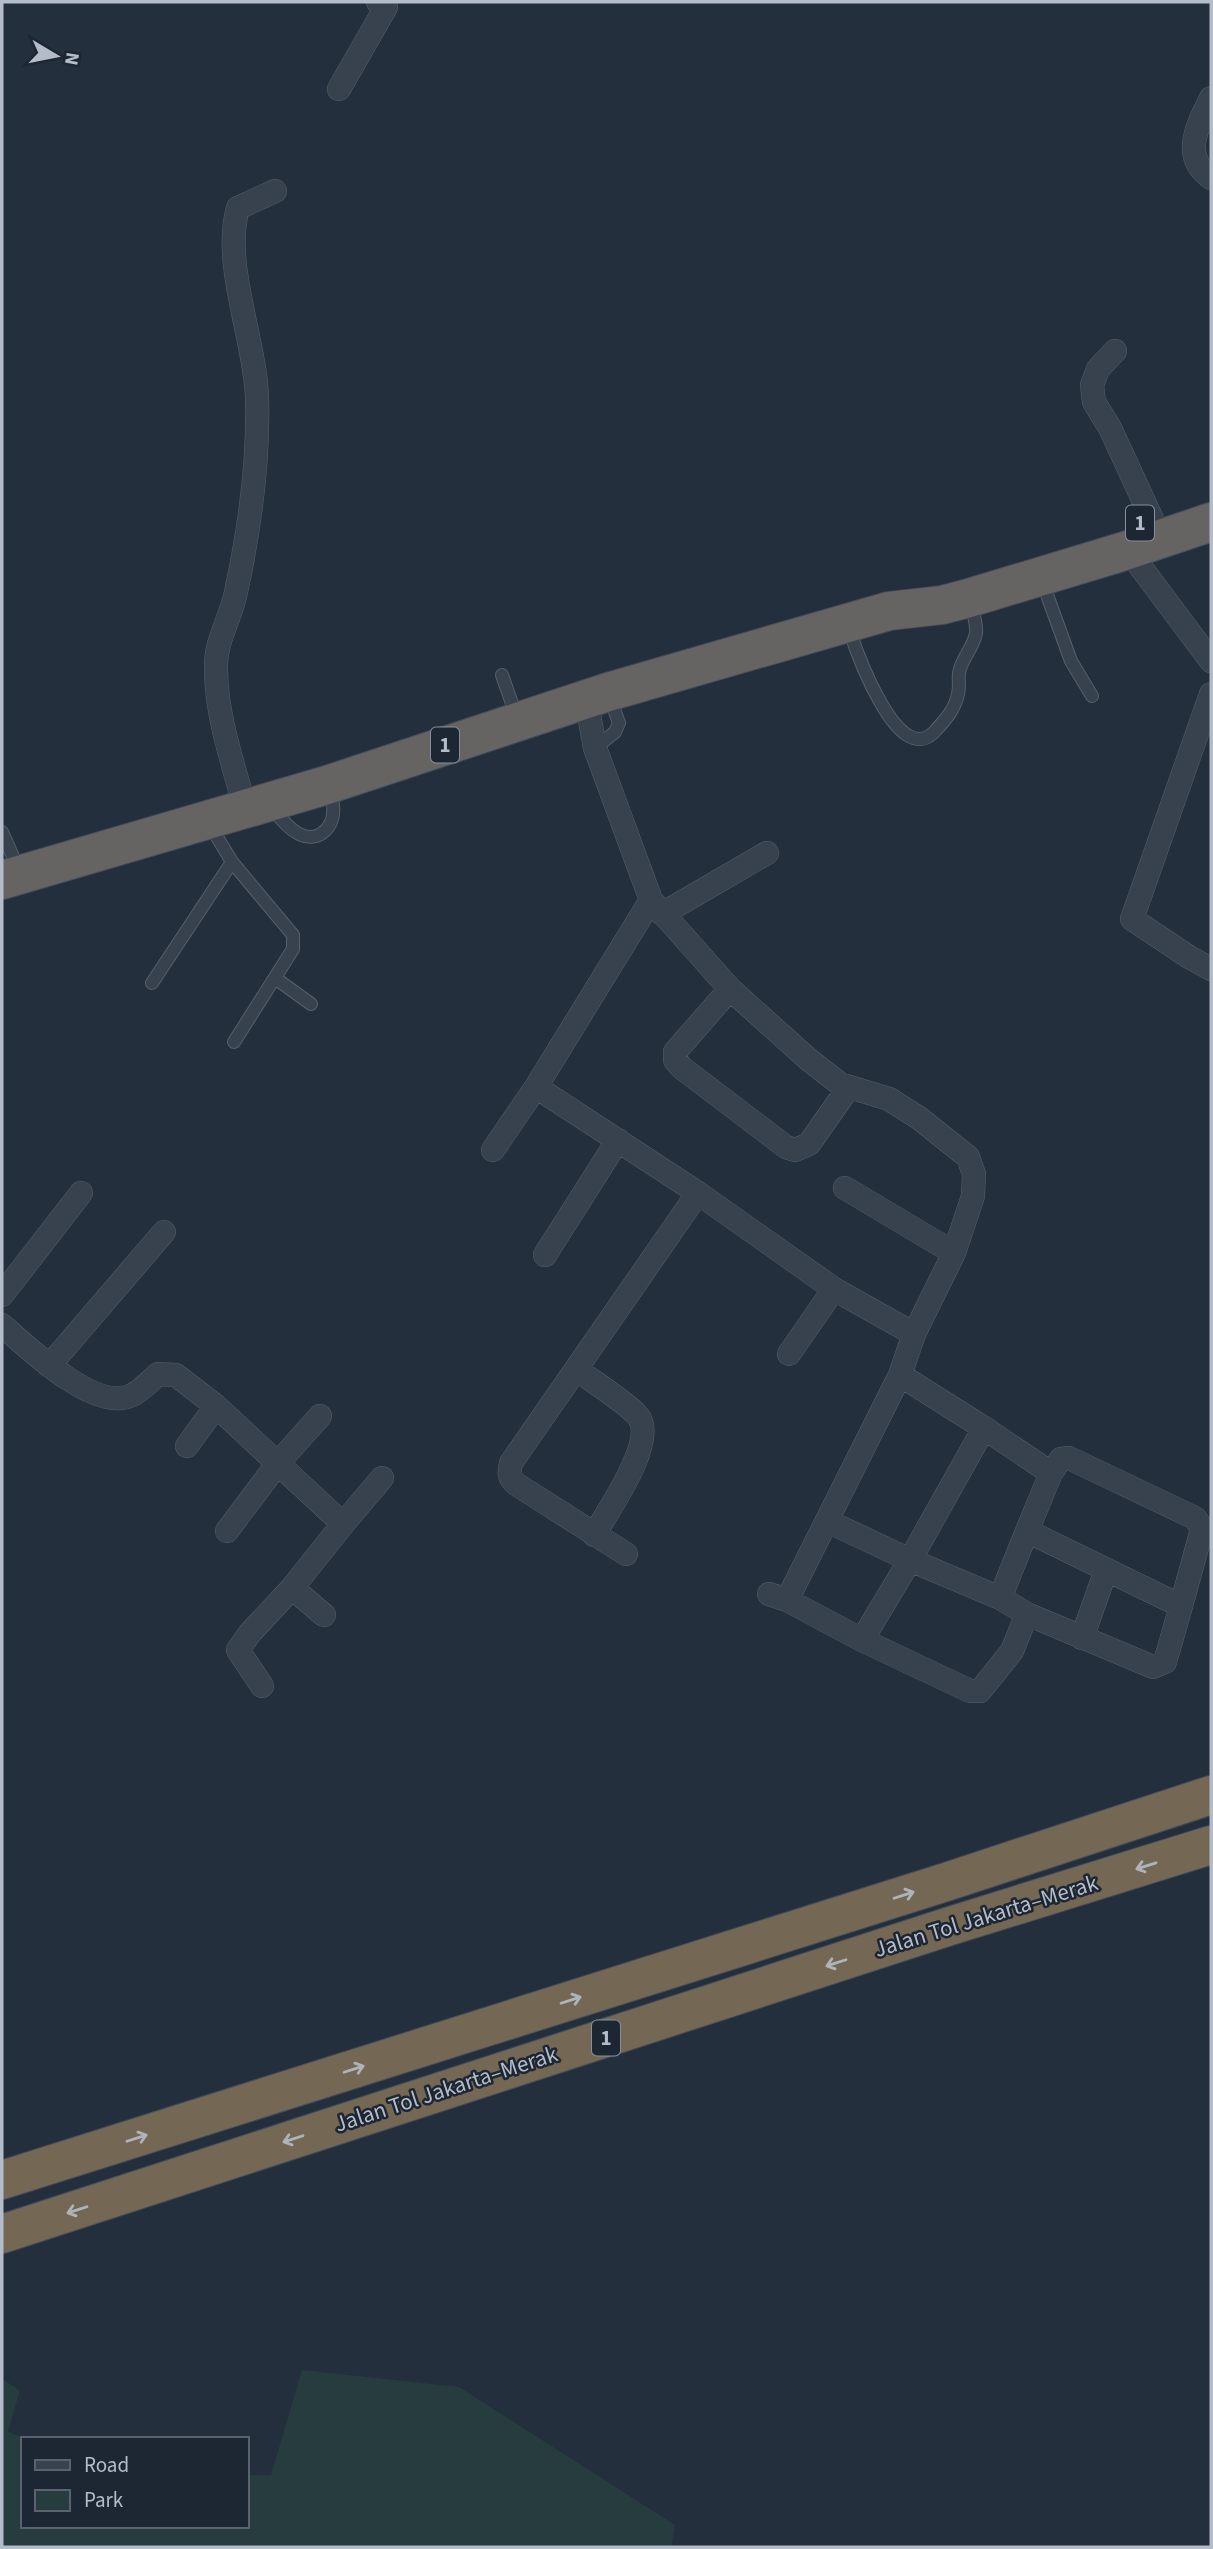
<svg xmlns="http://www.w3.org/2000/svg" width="1213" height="2549" viewBox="0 0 1213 2549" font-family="'Source Sans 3',sans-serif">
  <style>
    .green { fill: #263c3f }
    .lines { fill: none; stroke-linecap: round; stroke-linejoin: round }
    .service-casing { stroke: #565f6c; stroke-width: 14 }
    .minor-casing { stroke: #565f6c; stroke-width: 24 }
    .trunk-casing { stroke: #434c59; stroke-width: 40 }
    .motorway-casing { stroke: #434c59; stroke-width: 40 }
    .service { stroke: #38414e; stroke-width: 12 }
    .minor { stroke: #38414e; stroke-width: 23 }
    .trunk { stroke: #656462; stroke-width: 38 }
    .motorway { stroke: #746855; stroke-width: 38 }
    .oneway { stroke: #aeb4bd }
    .labels { text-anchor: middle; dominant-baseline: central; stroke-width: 5; stroke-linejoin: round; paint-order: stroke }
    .shield { fill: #1d2633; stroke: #878f9c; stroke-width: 2 }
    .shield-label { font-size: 21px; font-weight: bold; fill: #b4bcc9 }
    .street-label { font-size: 23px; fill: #b4bcc9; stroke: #1d2633 }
  </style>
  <rect width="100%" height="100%" fill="#242f3e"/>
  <path class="green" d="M 302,2370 L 459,2387 L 675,2525 L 671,2547 L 2,2547 L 2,2379 L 20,2390 L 8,2432 L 27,2439 L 23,2439 L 23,2526 L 247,2526 L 247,2475 L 271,2475 Z"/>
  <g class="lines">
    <g class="service-casing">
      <path id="service" d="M 1042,581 L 1071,661 L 1092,696
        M 848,626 C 856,651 899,773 936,730 C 946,719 955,709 958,694 C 960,687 958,680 959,673 C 961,659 974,647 976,633 C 977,623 973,612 970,602
        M 502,675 L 517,718
        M 595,748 L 615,732 L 619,723 L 609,695
        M 270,806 C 279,816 287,828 299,834 C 319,844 336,826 333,805 C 332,800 329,794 328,789
        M 208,822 L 232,862 L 293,935 L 293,949 L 234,1042
        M 2,832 L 19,870
        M 275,978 L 311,1004
        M 152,983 L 232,862"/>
    </g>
    <g class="minor-casing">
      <path id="minor" d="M 339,89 L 386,7 L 378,2
        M 1211,98 C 1198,125 1180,156 1211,178
        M 1115,351 L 1098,369 L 1092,385 L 1094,402 L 1110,428 L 1152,519
        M 1128,550 L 1211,661
        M 1211,694 L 1132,919 L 1189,957 L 1211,969
        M 586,698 L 595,748 L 651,900 L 730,989 L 808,1059 L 840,1084 L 889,1099 L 919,1118 L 968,1157 L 974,1174 L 973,1196 L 954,1253 L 914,1334 L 900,1375 L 787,1600
        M 245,808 C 233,763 216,716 216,668 C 215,641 231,618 236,592 C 250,527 259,463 257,397 C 255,339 222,263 238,208 L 275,191
        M 662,914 L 767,853
        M 730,989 L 675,1052 L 675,1060 L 682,1068 L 786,1147 L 795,1150 L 809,1144 L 849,1087
        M 536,1087 L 698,1193 L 834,1289 L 914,1334
        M 493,1150 L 536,1087 L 651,900
        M 845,1188 L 954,1253
        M 545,1255 L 618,1140
        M 2,1295 L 81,1193
        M 2,1325 C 27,1347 96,1414 132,1395 C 140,1392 151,1380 158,1374 L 176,1375 L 216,1406 L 343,1524 L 292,1588 L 250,1633 L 238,1650 L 262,1686
        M 789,1354 L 834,1289
        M 49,1366 L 164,1232
        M 576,1369 C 592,1381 626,1402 638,1416 C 658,1441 607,1512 594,1535
        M 984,1428 L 1051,1473 L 1027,1531
        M 187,1446 L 216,1406
        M 1051,1473 L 1061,1459 L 1069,1458 L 1195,1518 L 1201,1527 L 1201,1533 L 1181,1606
        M 827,1521 L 910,1560 L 1000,1598 L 1027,1614 L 1153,1667 L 1165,1662 L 1181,1606 L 1027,1531 L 1000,1598
        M 343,1524 L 382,1478
        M 227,1531 L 278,1463 L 320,1416
        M 626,1554 L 516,1484 C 508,1477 509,1472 511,1463 L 698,1193
        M 292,1588 L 324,1615
        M 769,1594 L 787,1600 L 862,1640 L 970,1691 L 980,1691 L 1012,1651 L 1027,1614
        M 1082,1638 L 1106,1570
        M 862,1640 L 910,1560 L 984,1428 L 900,1375"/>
    </g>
    <g class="trunk-casing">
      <path id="trunk" d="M 2,880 L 327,785 L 608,692 L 889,611 L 942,605 L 969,598 L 1128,550 L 1211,522"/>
    </g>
    <g class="motorway-casing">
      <path id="motorway" d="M 2,2180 L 946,1882 L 1211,1795
        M 2,2234 L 950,1926 L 1211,1845"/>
    </g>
    <use href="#service" class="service"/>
    <use href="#minor" class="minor"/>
    <use href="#trunk" class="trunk"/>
    <use href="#motorway" class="motorway"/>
  </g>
  <defs><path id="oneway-shaft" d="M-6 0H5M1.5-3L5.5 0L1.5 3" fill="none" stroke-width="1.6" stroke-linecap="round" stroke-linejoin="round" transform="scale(1.75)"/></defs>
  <g class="oneway">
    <use href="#oneway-shaft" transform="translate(1146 1866) rotate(163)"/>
    <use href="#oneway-shaft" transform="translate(904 1895) rotate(-18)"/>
    <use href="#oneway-shaft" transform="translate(836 1963) rotate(162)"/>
    <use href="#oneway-shaft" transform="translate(571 2000) rotate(-18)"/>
    <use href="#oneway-shaft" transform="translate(354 2069) rotate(-18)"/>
    <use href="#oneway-shaft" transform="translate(137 2138) rotate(-18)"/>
    <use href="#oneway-shaft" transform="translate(293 2139) rotate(162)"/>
    <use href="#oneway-shaft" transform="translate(77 2210) rotate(162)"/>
  </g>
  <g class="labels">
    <g class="shield">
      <rect x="1126" y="505.5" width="28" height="35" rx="5"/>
      <rect x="431" y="727.5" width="28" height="35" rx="5"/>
      <rect x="592" y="2020.5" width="28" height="35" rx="5"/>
    </g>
    <g class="shield-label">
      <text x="1140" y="523">1</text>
      <text x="445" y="745">1</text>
      <text x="606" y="2038">1</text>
    </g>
    <g class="street-label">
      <text transform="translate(986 1916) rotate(-17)">Jalan Tol Jakarta–Merak</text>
      <text transform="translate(446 2089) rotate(-18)">Jalan Tol Jakarta–Merak</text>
    </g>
  </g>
  <rect width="1213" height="2549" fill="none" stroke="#b4bcc9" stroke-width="7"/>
  <rect x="21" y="2437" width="228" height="91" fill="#1d2633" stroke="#59626f" stroke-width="2"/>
  <rect x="35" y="2460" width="35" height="10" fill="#38414e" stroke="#59626f" stroke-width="2"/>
  <text x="84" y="2472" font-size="21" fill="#b4bcc9">Road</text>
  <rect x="35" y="2490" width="35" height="21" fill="#263c3f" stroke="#59626f" stroke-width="2"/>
  <text x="84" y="2507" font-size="21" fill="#b4bcc9">Park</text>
  <g transform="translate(56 56) rotate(100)" stroke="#1d2633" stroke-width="5" paint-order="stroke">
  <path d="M0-5L12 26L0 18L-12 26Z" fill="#b4bcc9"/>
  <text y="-10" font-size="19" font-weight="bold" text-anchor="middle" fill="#b4bcc9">N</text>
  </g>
</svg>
